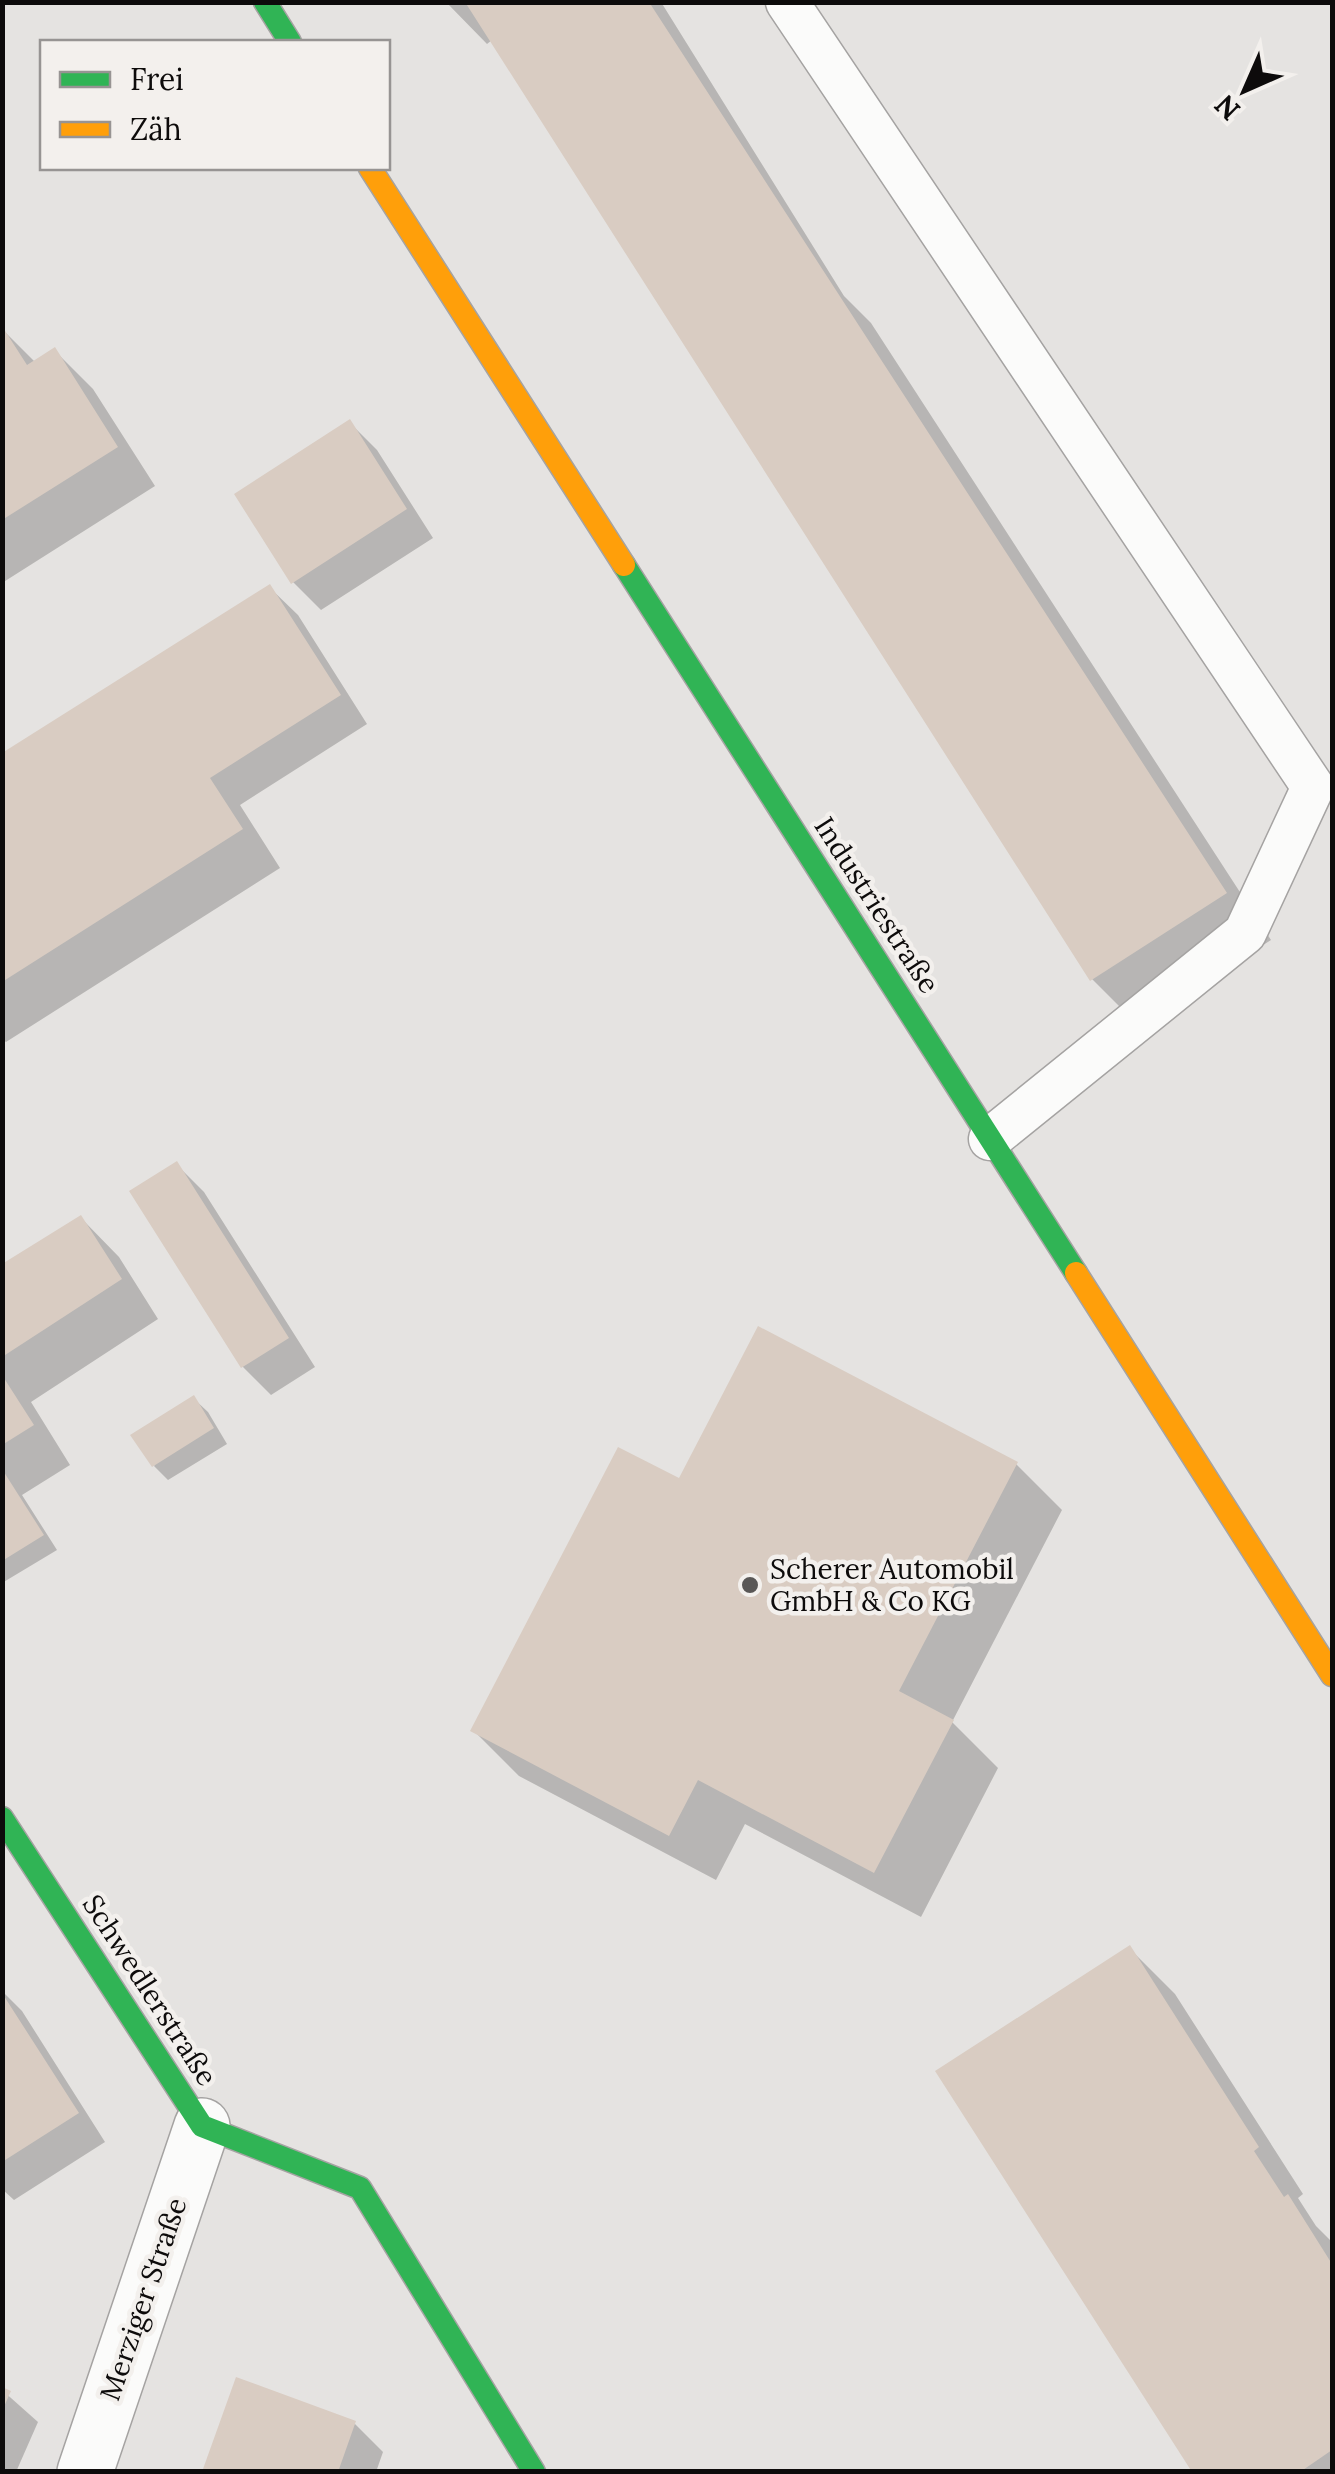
<svg xmlns="http://www.w3.org/2000/svg" width="1335" height="2474" viewBox="0 0 1335 2474" font-family="Lora,serif">
  <style>
    .shadow { fill: #0003 }
    .building { fill: #d9ccc2 }
    .lines { fill: none; stroke-linecap: round; stroke-linejoin: round }
    .lane-casing { stroke: #a5a3a2; stroke-width: 45 }
    .street-casing { stroke: #a5a3a2; stroke-width: 58 }
    .fast-casing { stroke: #a5a3a2; stroke-width: 25 }
    .slow-casing { stroke: #a5a3a2; stroke-width: 25 }
    .lane { stroke: #fbfbfa; stroke-width: 42 }
    .street { stroke: #fbfbfa; stroke-width: 55 }
    .fast { stroke: #30b455; stroke-width: 22 }
    .slow { stroke: #ff9f0a; stroke-width: 22 }
    .poi-dot { fill: #595756; stroke: #f3f0ed; stroke-width: 4 }
    .labels { text-anchor: middle; dominant-baseline: central; stroke-width: 9; stroke-linejoin: round; paint-order: stroke }
    .street-label { font-size: 28px; fill: #0d0b0b; stroke: #f3f0ed }
    .poi-label { font-size: 28px; fill: #0d0b0b; stroke: #f3f0ed; text-anchor: start }
  </style>
  <rect width="100%" height="100%" fill="#e5e3e1"/>
  <path class="shadow" d="M 446,2 L 661,2 L 844,296 L 871,323 L 1271,940 L 1138,1025 L 1092,979 L 492,40 L 487,44 Z
    M 2,329 L 36,363 L 54,350 L 93,389 L 155,486 L 2,583 Z
    M 349,422 L 377,450 L 433,538 L 321,610 L 293,582 Z
    M 269,587 L 298,615 L 367,724 L 240,805 L 280,868 L 6,1042 L 2,1039 L 2,756 Z
    M 176,1164 L 204,1192 L 315,1367 L 271,1395 L 243,1367 L 132,1192 Z
    M 81,1218 L 119,1257 L 158,1319 L 31,1402 L 70,1465 L 22,1495 L 57,1550 L 2,1583 L 2,1267 Z
    M 193,1398 L 208,1412 L 227,1444 L 168,1480 L 154,1466 Z
    M 1016,1464 L 1062,1510 L 952,1722 L 998,1768 L 921,1917 L 745,1824 L 716,1880 L 519,1776 L 473,1730 L 680,1482 Z
    M 1129,1948 L 1175,1994 L 1303,2194 L 1298,2198 L 1316,2226 L 1332,2242 L 1332,2472 L 1195,2472 Z
    M 2,1991 L 22,2011 L 105,2142 L 14,2200 L 2,2189 Z
    M 2,2390 L 38,2422 L 16,2472 L 2,2472 Z
    M 355,2424 L 383,2452 L 376,2472 L 209,2472 L 206,2469 Z"/>
  <path class="building" d="M 465,2 L 649,2 L 1227,893 L 1090,981 Z
    M 2,326 L 27,365 L 55,347 L 118,447 L 2,520 Z
    M 350,419 L 407,509 L 291,584 L 234,494 Z
    M 270,584 L 341,695 L 210,778 L 243,829 L 2,982 L 2,753 Z
    M 177,1161 L 289,1338 L 241,1368 L 129,1191 Z
    M 81,1215 L 122,1279 L 2,1357 L 2,1264 Z
    M 758,1326 L 1018,1462 L 899,1691 L 954,1720 L 874,1873 L 698,1780 L 669,1836 L 470,1731 L 618,1447 L 679,1478 Z
    M 2,1375 L 34,1425 L 2,1445 Z
    M 194,1395 L 214,1428 L 152,1467 L 130,1435 Z
    M 2,1469 L 44,1535 L 2,1561 Z
    M 1130,1945 L 1259,2147 L 1254,2151 L 1284,2197 L 1288,2194 L 1332,2264 L 1332,2450 L 1300,2472 L 1192,2472 L 935,2071 Z
    M 2,1993 L 79,2113 L 2,2162 Z
    M 236,2377 L 356,2421 L 338,2472 L 203,2469 Z
    M 2,2387 L 11,2391 L 2,2411 Z"/>
  <g class="lines">
    <g class="lane-casing">
      <path id="lane" d="M 787,2 L 1313,787 L 1245,933 L 990,1139"/>
    </g>
    <g class="street-casing">
      <path id="street" d="M 85,2472 L 202,2126"/>
    </g>
    <g class="fast-casing">
      <path id="fast" d="M 265,2 L 290,42
        M 624,565 L 1076,1273
        M 2,1818 L 202,2126 L 360,2188 L 534,2472"/>
    </g>
    <g class="slow-casing">
      <path id="slow" d="M 370,168 L 624,565
        M 1076,1273 L 1332,1675"/>
    </g>
    <use href="#lane" class="lane"/>
    <use href="#street" class="street"/>
    <use href="#fast" class="fast"/>
    <use href="#slow" class="slow"/>
  </g>
  <circle class="poi-dot" cx="750" cy="1585" r="10"/>
  <g class="labels">
    <g class="street-label">
      <text transform="translate(877 905) rotate(57)">Industriestraße</text>
      <text transform="translate(150 1990) rotate(57)">Schwedlerstraße</text>
      <text transform="translate(143 2299) rotate(-71)">Merziger Straße</text>
    </g>
    <g class="poi-label">
      <text x="770" y="1569">Scherer Automobil<tspan x="770" dy="32">GmbH &amp; Co KG</tspan></text>
    </g>
  </g>
  <rect width="1335" height="2474" fill="none" stroke="#0d0b0b" stroke-width="10"/>
  <rect x="40" y="40" width="350" height="130" fill="#f3f0ed" stroke="#979493" stroke-width="2.5"/>
  <rect x="60" y="72" width="50" height="15" fill="#30b455" stroke="#979493" stroke-width="2.5"/>
  <text x="130" y="90" font-size="30" fill="#0d0b0b">Frei</text>
  <rect x="60" y="122" width="50" height="15" fill="#ff9f0a" stroke="#979493" stroke-width="2.5"/>
  <text x="130" y="140" font-size="30" fill="#0d0b0b">Zäh</text>
  <g transform="translate(1245 90) rotate(225)" stroke="#f3f0ed" stroke-width="8" paint-order="stroke">
  <path d="M0-8L18 38L0 25L-18 38Z" fill="#0d0b0b"/>
  <text y="-15" font-size="28" font-weight="bold" text-anchor="middle" fill="#0d0b0b">N</text>
  </g>
</svg>
